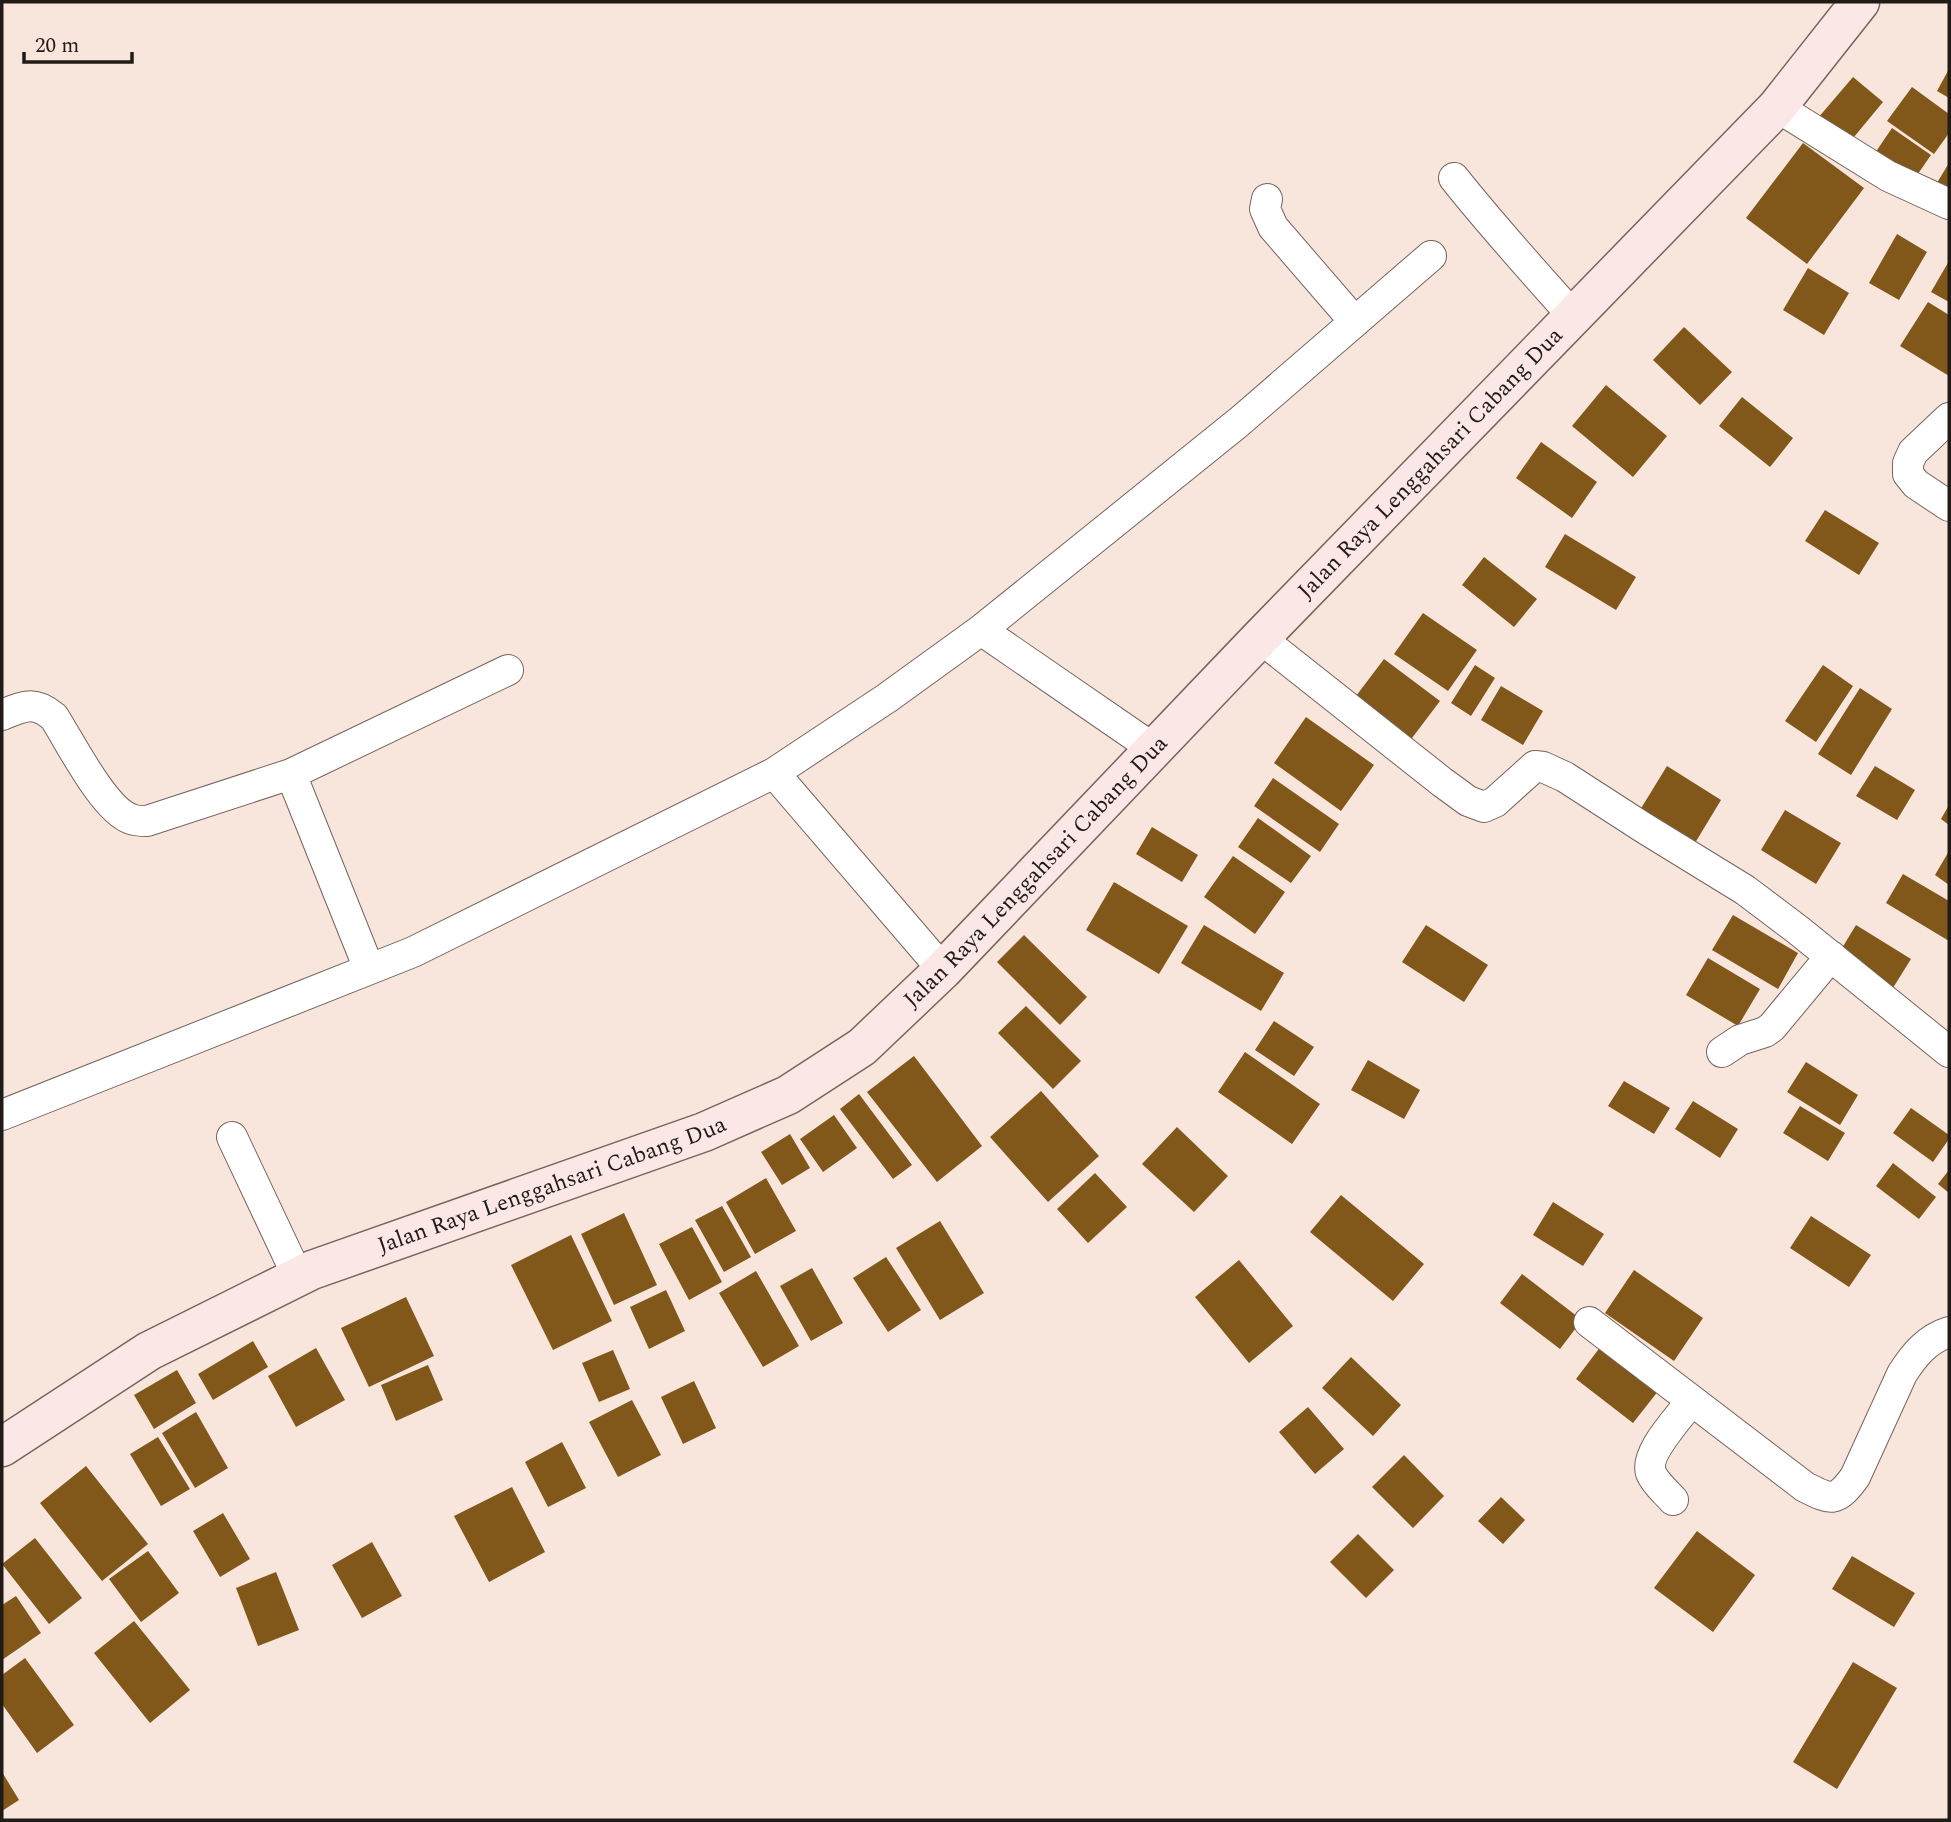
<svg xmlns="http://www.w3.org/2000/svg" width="1951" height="1822" viewBox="0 0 1951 1822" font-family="Spectral,serif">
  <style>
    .building { fill: #81571a }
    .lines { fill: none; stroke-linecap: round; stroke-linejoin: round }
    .street-casing { stroke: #75655d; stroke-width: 32 }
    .secondary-casing { stroke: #75655d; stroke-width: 41 }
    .street { stroke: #fff; stroke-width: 30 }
    .secondary { stroke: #fbe7e5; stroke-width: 38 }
    .labels { text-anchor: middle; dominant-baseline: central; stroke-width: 7; stroke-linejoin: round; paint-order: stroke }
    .street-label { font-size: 23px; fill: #211b17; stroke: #f8e5db }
  </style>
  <rect width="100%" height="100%" fill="#f8e5db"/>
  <path class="building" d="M 1949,69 L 1949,98 L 1937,91 Z
    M 1853,77 L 1883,102 L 1849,143 L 1818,118 Z
    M 1912,87 L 1949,114 L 1949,133 L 1934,154 L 1887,121 Z
    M 1892,128 L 1931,155 L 1913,181 L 1875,153 Z
    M 1803,143 L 1864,188 L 1807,264 L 1746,218 Z
    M 1949,163 L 1949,195 L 1935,186 Z
    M 1897,234 L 1927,252 L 1899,300 L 1869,283 Z
    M 1949,261 L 1949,302 L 1931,292 Z
    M 1808,268 L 1849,293 L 1824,335 L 1783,310 Z
    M 1928,302 L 1949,315 L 1949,376 L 1900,346 Z
    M 1684,327 L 1732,372 L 1700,405 L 1653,360 Z
    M 1606,385 L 1667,436 L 1633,477 L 1572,426 Z
    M 1742,397 L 1793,438 L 1770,467 L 1719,426 Z
    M 1541,442 L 1597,482 L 1572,518 L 1516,478 Z
    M 1825,510 L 1879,543 L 1859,575 L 1805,541 Z
    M 1565,534 L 1636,577 L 1616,610 L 1545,567 Z
    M 1484,557 L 1537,599 L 1514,627 L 1462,585 Z
    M 1423,613 L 1477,650 L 1448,691 L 1394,654 Z
    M 1384,659 L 1440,701 L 1406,746 L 1350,704 Z
    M 1475,665 L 1495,678 L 1471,716 L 1451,703 Z
    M 1823,665 L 1853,686 L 1816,742 L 1785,721 Z
    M 1501,686 L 1543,711 L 1523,745 L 1481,720 Z
    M 1860,688 L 1892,709 L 1851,775 L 1818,754 Z
    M 1306,717 L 1374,765 L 1341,811 L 1274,763 Z
    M 1667,766 L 1721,800 L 1695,843 L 1640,810 Z
    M 1875,766 L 1915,790 L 1897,820 L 1856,796 Z
    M 1273,778 L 1339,824 L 1320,852 L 1254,806 Z
    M 1949,805 L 1949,825 L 1941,819 Z
    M 1785,810 L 1841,843 L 1816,884 L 1761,850 Z
    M 1258,818 L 1311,856 L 1291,883 L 1238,847 Z
    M 1152,827 L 1198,855 L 1182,882 L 1136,854 Z
    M 1949,851 L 1949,885 L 1935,875 Z
    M 1233,856 L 1285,892 L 1255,934 L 1204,897 Z
    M 1903,874 L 1949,901 L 1949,941 L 1886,903 Z
    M 1114,882 L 1188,926 L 1159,974 L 1086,930 Z
    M 1733,915 L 1798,953 L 1778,989 L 1712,950 Z
    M 1204,925 L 1284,973 L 1261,1011 L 1181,963 Z
    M 1426,925 L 1488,965 L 1464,1002 L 1402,962 Z
    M 1856,925 L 1911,959 L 1891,991 L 1836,958 Z
    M 1024,935 L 1087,997 L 1060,1025 L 997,962 Z
    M 1708,958 L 1760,989 L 1738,1026 L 1686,995 Z
    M 1026,1006 L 1081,1061 L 1053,1089 L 998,1033 Z
    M 1274,1021 L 1314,1047 L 1294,1076 L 1255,1050 Z
    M 1245,1052 L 1320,1104 L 1292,1144 L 1218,1092 Z
    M 914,1056 L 982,1146 L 937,1182 L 867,1092 Z
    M 1368,1060 L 1420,1090 L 1404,1119 L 1351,1090 Z
    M 1806,1062 L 1858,1095 L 1840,1125 L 1787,1092 Z
    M 1624,1081 L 1670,1108 L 1654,1134 L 1608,1106 Z
    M 1041,1091 L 1099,1156 L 1048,1202 L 990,1137 Z
    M 859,1094 L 912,1165 L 893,1179 L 840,1109 Z
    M 1693,1101 L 1738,1129 L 1720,1158 L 1675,1129 Z
    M 1800,1106 L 1845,1133 L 1828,1161 L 1783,1133 Z
    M 1911,1108 L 1949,1135 L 1949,1139 L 1933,1162 L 1893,1133 Z
    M 834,1115 L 857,1148 L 823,1172 L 800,1139 Z
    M 1177,1127 L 1228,1176 L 1194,1212 L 1142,1164 Z
    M 790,1134 L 810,1168 L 782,1185 L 761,1152 Z
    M 1893,1163 L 1936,1197 L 1919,1219 L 1876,1186 Z
    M 1949,1170 L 1949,1193 L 1938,1184 Z
    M 1095,1173 L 1127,1207 L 1088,1243 L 1057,1209 Z
    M 766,1178 L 796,1231 L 755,1254 L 726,1202 Z
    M 1341,1195 L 1424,1264 L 1393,1301 L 1310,1232 Z
    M 1553,1202 L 1604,1234 L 1583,1266 L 1533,1235 Z
    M 722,1206 L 751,1257 L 724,1272 L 695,1220 Z
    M 624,1213 L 657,1285 L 614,1305 L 581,1234 Z
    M 1811,1216 L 1871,1255 L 1849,1287 L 1790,1248 Z
    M 940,1221 L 984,1293 L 940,1320 L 896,1248 Z
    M 692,1227 L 722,1282 L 689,1300 L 659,1244 Z
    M 571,1235 L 612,1321 L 553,1350 L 511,1265 Z
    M 886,1257 L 921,1310 L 888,1332 L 853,1278 Z
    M 1239,1260 L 1293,1326 L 1249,1363 L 1195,1297 Z
    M 812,1268 L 843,1323 L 811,1341 L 780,1286 Z
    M 1634,1270 L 1703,1318 L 1674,1361 L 1605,1313 Z
    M 756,1271 L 799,1346 L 763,1367 L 719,1293 Z
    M 1522,1274 L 1582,1320 L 1560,1349 L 1500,1303 Z
    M 666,1290 L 685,1331 L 649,1349 L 630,1307 Z
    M 406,1297 L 434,1356 L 369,1387 L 341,1328 Z
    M 253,1341 L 268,1367 L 213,1400 L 198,1374 Z
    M 1601,1346 L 1659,1390 L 1633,1423 L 1576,1379 Z
    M 316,1348 L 345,1400 L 296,1427 L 268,1376 Z
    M 613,1350 L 630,1389 L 599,1402 L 582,1363 Z
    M 1351,1357 L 1401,1405 L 1373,1436 L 1322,1388 Z
    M 428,1365 L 443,1400 L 396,1421 L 381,1385 Z
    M 177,1370 L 196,1403 L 154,1429 L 134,1395 Z
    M 694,1381 L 716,1428 L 683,1444 L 661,1397 Z
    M 632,1400 L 661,1455 L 618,1477 L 589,1422 Z
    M 1308,1407 L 1344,1449 L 1315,1474 L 1279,1432 Z
    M 196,1412 L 228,1468 L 195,1488 L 162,1433 Z
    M 158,1437 L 190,1489 L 161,1506 L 130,1454 Z
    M 562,1442 L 586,1488 L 548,1507 L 525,1462 Z
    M 1404,1455 L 1444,1496 L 1413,1528 L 1372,1487 Z
    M 86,1466 L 148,1544 L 102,1581 L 40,1503 Z
    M 512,1487 L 545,1552 L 489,1582 L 454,1516 Z
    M 1501,1497 L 1525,1520 L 1503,1544 L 1478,1521 Z
    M 223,1513 L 250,1559 L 220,1577 L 193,1531 Z
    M 1697,1531 L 1755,1575 L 1713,1632 L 1654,1588 Z
    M 1358,1534 L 1394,1570 L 1366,1598 L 1330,1562 Z
    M 35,1538 L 82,1598 L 49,1624 L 2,1564 Z
    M 372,1542 L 402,1596 L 362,1618 L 332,1565 Z
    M 148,1551 L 179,1593 L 141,1622 L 109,1579 Z
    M 1852,1556 L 1915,1593 L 1894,1627 L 1832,1589 Z
    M 276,1572 L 299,1630 L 258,1646 L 236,1588 Z
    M 16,1596 L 41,1633 L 2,1660 L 2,1605 Z
    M 134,1621 L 190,1690 L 150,1723 L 94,1653 Z
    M 25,1658 L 74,1725 L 37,1753 L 2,1704 L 2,1675 Z
    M 1853,1662 L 1897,1688 L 1837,1789 L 1793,1762 Z
    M 2,1772 L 19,1800 L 2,1811 Z"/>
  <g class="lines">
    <g class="street-casing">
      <path id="street" d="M 1777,107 L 1888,176 L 1949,204
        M 1454,178 C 1492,226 1533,271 1573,316
        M 1267,199 L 1265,209 L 1273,227 L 1355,322
        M 1949,418 L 1913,452 L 1908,463 L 1908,474 L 1916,484 L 1949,506
        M 981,630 L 1154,749
        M 1260,638 L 1442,782 L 1468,801 L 1484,807 L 1495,802 L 1535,766 L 1543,767 L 1565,777 L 1644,828 L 1745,890 L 1798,930 L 1949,1052
        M 2,715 C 24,706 34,700 54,717 C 70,742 104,810 131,819 C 136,821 142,821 147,821 L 291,774 L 508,670
        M 774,773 L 943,970
        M 291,774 L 369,969
        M 1722,1052 L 1740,1040 L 1765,1032 L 1772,1027 L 1831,956
        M 2,1115 L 413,952 L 774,773 L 887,698 L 981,630 L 1239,422 L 1431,256
        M 232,1137 L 298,1277
        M 1589,1322 L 1805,1487 C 1831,1500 1836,1503 1855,1477 L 1902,1374 C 1914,1355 1927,1339 1949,1332
        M 1673,1500 C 1666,1492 1655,1483 1651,1473 C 1644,1453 1680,1417 1691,1401"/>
    </g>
    <g class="secondary-casing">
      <g id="secondary">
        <path id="s1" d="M 2,1447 L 149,1351 L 312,1270 L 704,1132 L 788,1095 L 862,1047 L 943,970 L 1260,638 L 1777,107 L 1860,2"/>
      </g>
    </g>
    <use href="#street" class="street"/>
    <use href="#secondary" class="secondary"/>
  </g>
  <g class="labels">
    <g class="street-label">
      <text stroke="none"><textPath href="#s1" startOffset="1768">Jalan Raya Lenggahsari Cabang Dua</textPath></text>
      <text stroke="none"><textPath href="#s1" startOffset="1200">Jalan Raya Lenggahsari Cabang Dua</textPath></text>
      <text stroke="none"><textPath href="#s1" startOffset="612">Jalan Raya Lenggahsari Cabang Dua</textPath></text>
    </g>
  </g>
  <rect width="1951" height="1822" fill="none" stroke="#211b17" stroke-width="7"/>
  <path d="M24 52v10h108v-10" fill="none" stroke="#211b17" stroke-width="3.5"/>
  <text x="35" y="52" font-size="21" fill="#211b17" stroke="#f8e5db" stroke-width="5" paint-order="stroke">20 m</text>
</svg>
